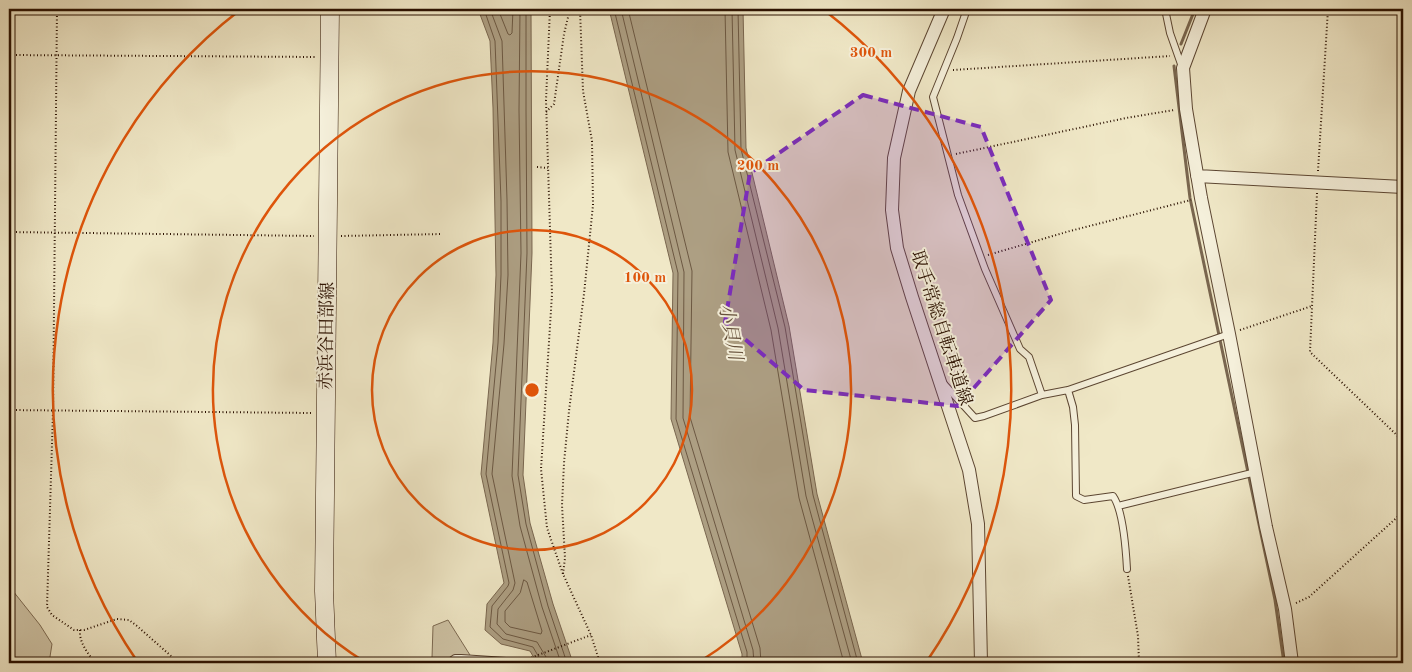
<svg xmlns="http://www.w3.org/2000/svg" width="1412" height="672" viewBox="0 0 1412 672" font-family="'Old Standard TT','Noto Serif JP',serif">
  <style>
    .green { fill: #cec3a5; stroke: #7c6a52 }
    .water { fill: #ad9f83; stroke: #79664f }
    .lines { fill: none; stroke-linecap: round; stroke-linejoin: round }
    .shore { stroke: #6c5842; stroke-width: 1 }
    .stream { stroke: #79664f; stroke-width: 3 }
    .lane-casing { stroke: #5c4632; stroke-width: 8 }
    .street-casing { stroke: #5c4632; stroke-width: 14 }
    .secondary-casing { stroke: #2a1000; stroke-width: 19 }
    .path { stroke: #2a1000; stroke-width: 2; stroke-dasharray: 1 2.5; stroke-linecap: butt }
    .lane { stroke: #f5f0db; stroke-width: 6 }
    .street { stroke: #f5f0db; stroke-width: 12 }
    .secondary { stroke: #f5f0db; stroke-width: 18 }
    .marked { fill: #7b2cbf; fill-opacity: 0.2; stroke: #7b2cbf; stroke-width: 4; stroke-dasharray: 10 6; stroke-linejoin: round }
    .ring { fill: none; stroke: #de550b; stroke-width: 2.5 }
    .labels { text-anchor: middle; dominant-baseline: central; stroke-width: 4; stroke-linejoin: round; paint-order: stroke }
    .street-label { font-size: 18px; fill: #2a1000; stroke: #f5f0db }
    .water-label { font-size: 19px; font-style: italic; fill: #65503b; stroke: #f5f0db }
    .centre { fill: #de550b; stroke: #f5f0db; stroke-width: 2.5 }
    .ring-label { font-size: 15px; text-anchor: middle; font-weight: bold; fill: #de550b; stroke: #f5f0db; stroke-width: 4; stroke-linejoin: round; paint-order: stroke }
  </style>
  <rect width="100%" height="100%" fill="#f0e8c7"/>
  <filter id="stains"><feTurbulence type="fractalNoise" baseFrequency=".004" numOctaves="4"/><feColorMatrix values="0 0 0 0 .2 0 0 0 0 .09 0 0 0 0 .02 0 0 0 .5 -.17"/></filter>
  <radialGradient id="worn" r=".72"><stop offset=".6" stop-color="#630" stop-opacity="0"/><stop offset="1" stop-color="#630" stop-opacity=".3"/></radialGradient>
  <path class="green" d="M 9,586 L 40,625 L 52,644 L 49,663 L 9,663 Z
    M 448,620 L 475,663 L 435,663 L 432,658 L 433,626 Z"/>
  <path class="water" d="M 478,9 L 531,9 L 532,253 L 523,475 L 530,523 L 553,604 L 573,663 L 537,663 L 530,651 L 501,644 L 485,630 L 487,604 L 504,583 L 481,474 L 493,343 L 496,275 L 493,108 L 490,41 Z
    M 609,9 L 743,9 L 746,148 L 789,326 L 817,494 L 863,663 L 742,663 L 742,654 L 671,419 L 673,273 Z"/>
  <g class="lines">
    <path class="shore" d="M 484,9 L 495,41 L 501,201 L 501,275 L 498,343 L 486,474 L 509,583 L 508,586 L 492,606 L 490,627 L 503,639 L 533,647 L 540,659 L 541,663
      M 490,9 L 502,41 L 507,200 L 508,275 L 504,344 L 492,474 L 515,583 L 513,590 L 498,609 L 497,624 L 506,634 L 537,642 L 546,657 L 547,663
      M 498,9 L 508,34 L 510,35 L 512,33 L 513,9
      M 520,9 L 519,110 L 521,253 L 512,476 L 520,526 L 542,607 L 561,663
      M 526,9 L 526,110 L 527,253 L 518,475 L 526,524 L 548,606 L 567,663
      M 614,9 L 678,273 L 676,419 L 747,652 L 747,663
      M 621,9 L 684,272 L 683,418 L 753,650 L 754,663
      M 628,9 L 692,271 L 690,417 L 760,648 L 761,663
      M 725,9 L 728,152 L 771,330 L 799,498 L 844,663
      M 732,9 L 735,150 L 778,328 L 806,496 L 852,663
      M 738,9 L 741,149 L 785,327 L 813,495 L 858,663
      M 524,580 L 527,582 L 542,631 L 541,634 L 510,627 L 505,622 L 505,611 L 520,593 Z"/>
    <path class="stream" d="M 1181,44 L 1195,9
      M 1174,66 L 1190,198 L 1275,600 L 1284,663"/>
    <g class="lane-casing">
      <path id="lane" d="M 967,9 L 957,38 L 933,97 L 958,195 L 985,269 L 1020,349 L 1029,357 L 1042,395
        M 1165,9 L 1170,33 L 1182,67
        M 944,384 L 975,418 L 984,416 L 1042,395 L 1068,390 L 1229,334
        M 1068,390 L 1073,407 L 1075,425 L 1076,496 L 1084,500 L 1113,496 C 1123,510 1126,551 1127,569
        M 1118,506 L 1256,472
        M 448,663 L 455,658 L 461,658 L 519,662"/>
    </g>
    <g class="street-casing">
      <path id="street" d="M 944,9 L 909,91 L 894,158 L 892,210 L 897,248 L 912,297 L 969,470 L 978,524 L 981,663
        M 1205,9 L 1183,68 L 1186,109 L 1201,198 L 1229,334 L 1266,527 L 1285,609 L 1292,663
        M 1197,176 L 1403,187"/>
    </g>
    <g class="secondary-casing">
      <path id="secondary" d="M 327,663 L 324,591 L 330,9"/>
    </g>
    <path class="path" d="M 57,9 L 53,411 L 47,607 L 52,615 L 74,630 L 84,630 L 117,619 L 129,620 L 137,626 L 179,663
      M 550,9 L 546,100 L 552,294 L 541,469 L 547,528 L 563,574 L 591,635 L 600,663
      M 9,55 L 316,57
      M 953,70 L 1170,56
      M 546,112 L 554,104 L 564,34 L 570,9
      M 956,154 L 1126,118 L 1174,110
      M 537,167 L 548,168
      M 1318,171 L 1328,9
      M 1317,193 L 1310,352 L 1403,441
      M 9,232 L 314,236
      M 341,236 L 442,234
      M 988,255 L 1070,231 L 1191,200
      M 1240,330 L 1312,306
      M 9,410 L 311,413
      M 563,574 L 565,558 L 562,505 L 564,463 L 569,411 L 584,294 L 593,205 L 592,141 L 583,91 L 580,9
      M 1128,576 L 1138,636 L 1139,663
      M 1296,603 L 1309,597 L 1403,512
      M 80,630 C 79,643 88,653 95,663
      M 525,660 L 591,635"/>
    <use href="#lane" class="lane"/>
    <use href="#street" class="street"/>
    <use href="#secondary" class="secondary"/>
  </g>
  <path class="marked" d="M 863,95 L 981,127 L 1051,300 L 958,406 L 804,390 L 725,322 L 750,173 Z"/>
  <g class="ring">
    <circle cx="532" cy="390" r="160"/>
    <path d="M365 662A319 319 0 1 1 699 662"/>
    <path d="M137 661A479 479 0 0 1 240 10M824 10A479 479 0 0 1 927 661"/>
  </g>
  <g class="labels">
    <g class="street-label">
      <text transform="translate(941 328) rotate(72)">取手常総自転車道線</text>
      <text transform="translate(327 336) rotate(-89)">赤浜谷田部線</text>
    </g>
    <g class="water-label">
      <text transform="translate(729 332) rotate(79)">小貝川</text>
    </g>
  </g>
  <circle cx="532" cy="390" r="8" class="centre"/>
  <g class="ring-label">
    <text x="871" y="57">300 m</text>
    <text x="758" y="170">200 m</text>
    <text x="645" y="282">100 m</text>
  </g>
  <rect width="1412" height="672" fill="none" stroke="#f0e8c7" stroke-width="30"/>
  <rect x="10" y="10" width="1392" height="652" fill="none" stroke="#2a1000" stroke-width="2.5"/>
  <rect x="15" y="15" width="1382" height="642" fill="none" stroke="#2a1000"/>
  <rect width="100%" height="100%" filter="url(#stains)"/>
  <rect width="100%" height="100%" fill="url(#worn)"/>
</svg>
